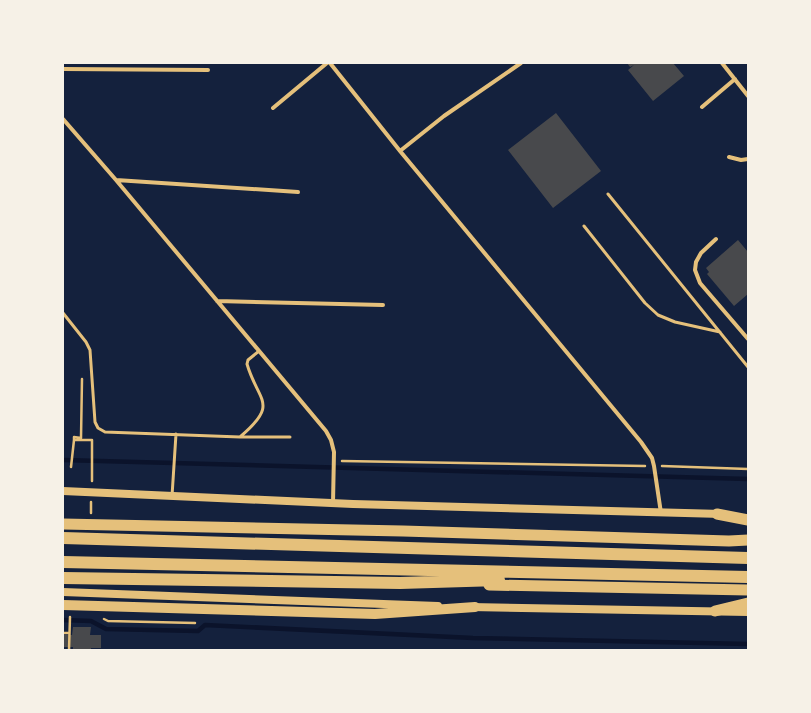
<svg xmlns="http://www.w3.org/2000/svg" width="811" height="713" viewBox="0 0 811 713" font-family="Roboto,sans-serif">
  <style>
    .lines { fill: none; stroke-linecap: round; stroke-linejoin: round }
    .stream { stroke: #0b132b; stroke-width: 4.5 }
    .building { fill: #48494c }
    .path { stroke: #e5c07b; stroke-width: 2.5 }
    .service { stroke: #e5c07b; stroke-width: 3 }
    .minor { stroke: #e5c07b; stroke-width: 4 }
    .secondary { stroke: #e5c07b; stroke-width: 8 }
    .primary { stroke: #e5c07b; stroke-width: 10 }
    .trunk { stroke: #e5c07b; stroke-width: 11 }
    .motorway { stroke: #e5c07b; stroke-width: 12 }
  </style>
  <rect width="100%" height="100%" fill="#14213d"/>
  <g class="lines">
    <path class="stream" d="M 63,460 L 748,479
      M 63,620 L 91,621 L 106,629 L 198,631 L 205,625 L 473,638 L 748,644"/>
  </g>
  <path class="building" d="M 627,63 L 673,63 L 684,76 L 653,101 L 628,70 L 634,65 L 630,67 Z
    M 556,113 L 601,171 L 553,208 L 508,150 Z
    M 738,240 L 748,252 L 748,294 L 734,306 L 707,274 L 709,272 L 706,268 Z
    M 73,627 L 91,627 L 90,635 L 101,635 L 101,648 L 91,648 L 91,650 L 73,650 L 73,647 L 63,647 L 63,635 L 72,635 Z"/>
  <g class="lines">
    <path class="path" d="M 74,440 L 92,440 L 92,481
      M 74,440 L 74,437 L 81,438 L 82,379
      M 342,461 L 645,466
      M 662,466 L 748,469
      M 71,467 L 74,440
      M 91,513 L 91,502
      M 104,619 L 108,621 L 195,623
      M 63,633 L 69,633
      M 69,650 L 70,617"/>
    <path class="service" d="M 608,194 L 748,367
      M 584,226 L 645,303 L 658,315 L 675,322 L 720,332
      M 63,313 L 86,342 L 90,350 L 95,422 L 98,428 L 105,432 L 240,437 L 290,437
      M 240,437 C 280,403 258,402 247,364 L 248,360 L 259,351
      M 172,496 L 176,434"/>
    <path class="minor" d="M 330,63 L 400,151 L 641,442 L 652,458 L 654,466 L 661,513
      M 722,63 L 748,96
      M 63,69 L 208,70
      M 702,107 L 735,79
      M 273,108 L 327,63
      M 63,119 L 116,180 L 326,431 L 331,440 L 334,452 L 333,503
      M 400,151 L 444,116 L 521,63
      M 729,157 L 741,160 L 748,159
      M 116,180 L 298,192
      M 716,239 L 701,253 L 696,262 L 695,270 L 700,283 L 748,339
      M 217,301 L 383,305"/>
    <path class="secondary" d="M 63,491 L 353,504 L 722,514
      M 63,592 L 438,606
      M 470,607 L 748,612"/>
    <path class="primary" d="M 63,605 L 375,614 L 475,607"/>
    <path class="trunk" d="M 717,514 L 748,520
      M 63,524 L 403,531 L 729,541 L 748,540
      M 489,585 L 748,590
      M 715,611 L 748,603"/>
    <path class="motorway" d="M 63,538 L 748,558
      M 63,562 L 748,577
      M 63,578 L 400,583 L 499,580"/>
  </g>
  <rect width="811" height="713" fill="none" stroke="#f6f1e7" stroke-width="128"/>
</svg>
